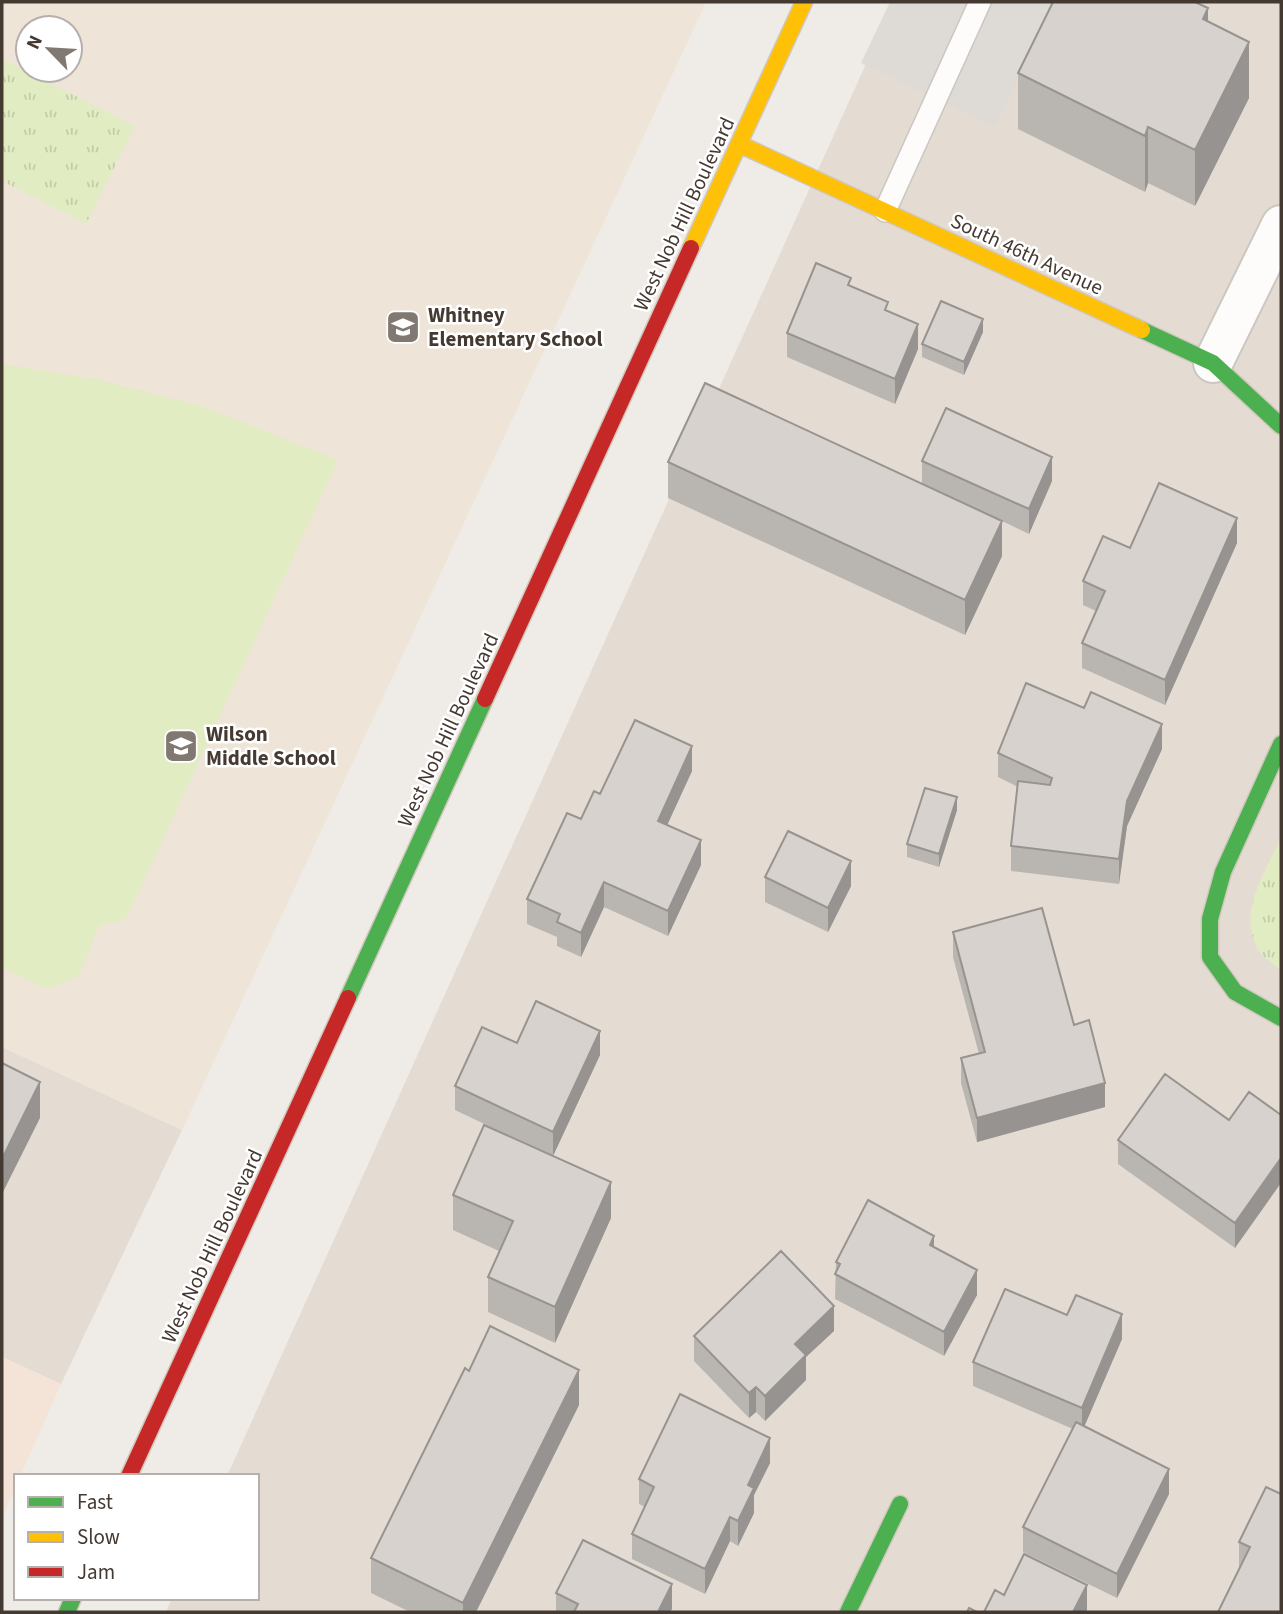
<svg xmlns="http://www.w3.org/2000/svg" width="1283" height="1614" viewBox="0 0 1283 1614" font-family="'Source Sans 3',sans-serif">
  <style>
    .residential { fill: #e4dcd2 }
    .commercial { fill: #f4e3d7 }
    .education { fill: #eee4d7; fill-rule: evenodd }
    .grass { fill: #e2ecc3 }
    .park { fill: url(#park-tufts) }
    .parking { fill: #dedad6 }
    .lines { fill: none; stroke-linecap: round; stroke-linejoin: round }
    .lane-casing { stroke: #cbc7c2; stroke-width: 24 }
    .street-casing { stroke: #cbc7c2; stroke-width: 42 }
    .fast-casing { stroke: #d0c8bd; stroke-width: 19 }
    .slow-casing { stroke: #d0c8bd; stroke-width: 19 }
    .jam-casing { stroke: #d0c8bd; stroke-width: 19 }
    .lane { stroke: #fdfcfb; stroke-width: 21 }
    .street { stroke: #fdfcfb; stroke-width: 38 }
    .fast { stroke: #4caf50; stroke-width: 16 }
    .slow { stroke: #ffc107; stroke-width: 16 }
    .jam { stroke: #c62828; stroke-width: 16 }
    .wall { fill: #b9b5b0 }
    .shaded-wall { fill: #969390 }
    .building { fill: #d7d2cd; stroke: #969390; stroke-width: 2 }
    .labels { text-anchor: middle; dominant-baseline: central; stroke-width: 5; stroke-linejoin: round; paint-order: stroke }
    .street-label { font-size: 21px; fill: #453a32; stroke: #fff }
    .poi-label { font-size: 21px; font-weight: bold; fill: #453a32; stroke: #fff; text-anchor: start }
  </style>
  <defs>
    <pattern id="park-tufts" width="24" height="20" patternUnits="userSpaceOnUse" patternTransform="scale(1.75)"><rect width="24" height="20" fill="#e2ecc3"/><path d="M3 7l-1-3M5 7V3M7 7l1-3M15 17l-1-3M17 17v-4M19 17l1-3" fill="none" stroke="#c3cba8"/></pattern>
  </defs>
  <rect width="100%" height="100%" fill="#efebe6"/>
  <path class="residential" d="M 894,2 L 1281,2 L 1281,1612 L 166,1612 L 172,1598 L 257,1598 L 257,1476 L 227,1476 Z
    M 2,1047 L 182,1130 L 61,1384 L 2,1357 Z"/>
  <path class="commercial" d="M 2,1357 L 61,1384 L 20,1476 L 16,1476 L 16,1486 L 2,1518 Z"/>
  <path class="education" d="M 2,2 L 706,2 L 182,1130 L 2,1047 ZM 28,28 L 70,28 L 70,70 L 28,70 Z"/>
  <path class="grass" d="M 2,364 L 95,379 L 201,406 L 338,460 L 126,919 L 99,926 L 79,976 L 48,989 L 2,968 Z"/>
  <path class="park" d="M 2,59 L 135,126 L 86,224 L 2,181 Z
    M 1281,838 L 1281,970 C 1274,965 1265,959 1260,952 C 1235,915 1265,873 1281,838 Z"/>
  <path class="parking" d="M 890,2 L 1054,2 L 995,127 L 861,63 Z"/>
  <g class="lines">
    <g class="lane-casing">
      <path id="lane" d="M 885,211 L 980,2"/>
    </g>
    <g class="street-casing">
      <path id="street" d="M 1213,363 L 1281,225"/>
    </g>
    <g class="fast-casing">
      <path id="fast" d="M 1142,330 L 1213,363 L 1281,426
        M 1281,744 L 1223,872 L 1210,919 L 1210,957 L 1235,992 L 1281,1018
        M 348,998 L 485,699
        M 67,1612 L 73,1598
        M 848,1612 L 900,1504"/>
    </g>
    <g class="slow-casing">
      <path id="slow" d="M 739,144 L 1142,330
        M 691,248 L 804,2"/>
    </g>
    <g class="jam-casing">
      <path id="jam" d="M 485,699 L 691,248
        M 129,1476 L 348,998"/>
    </g>
    <use href="#lane" class="lane"/>
    <use href="#street" class="street"/>
    <use href="#fast" class="fast"/>
    <use href="#slow" class="slow"/>
    <use href="#jam" class="jam"/>
  </g>
  <path class="wall" d="M 1208,22 L 1249,98 L 1195,206 L 1148,183 L 1145,192 L 1018,129 L 1018,73 Z
    M 851,287 L 888,312 L 918,349 L 895,404 L 787,357 L 787,333 Z
    M 983,332 L 964,375 L 922,357 L 922,344 Z
    M 922,461 L 1052,481 L 1029,534 L 1002,521 L 1002,556 L 965,635 L 668,498 L 668,462 L 922,484 Z
    M 1237,543 L 1165,705 L 1082,668 L 1082,643 L 1096,611 L 1083,605 L 1083,581 L 1130,548 Z
    M 1162,749 L 1127,826 L 1119,884 L 1011,871 L 1011,846 L 1018,787 L 998,777 L 998,753 Z
    M 692,771 L 667,825 L 701,865 L 668,936 L 604,907 L 581,957 L 557,946 L 557,937 L 527,924 L 527,899 L 581,819 L 600,794 Z
    M 957,810 L 939,867 L 907,857 L 907,844 Z
    M 765,877 L 851,886 L 828,932 L 765,902 Z
    M 953,932 L 1074,1025 L 1105,1107 L 977,1142 L 961,1083 L 961,1058 L 979,1054 L 953,957 Z
    M 600,1055 L 553,1156 L 611,1218 L 555,1343 L 488,1312 L 488,1277 L 499,1251 L 453,1230 L 453,1195 L 535,1148 L 455,1110 L 455,1086 Z
    M 1281,1115 L 1235,1248 L 1118,1164 L 1118,1140 L 1229,1120 Z
    M 934,1247 L 977,1295 L 944,1356 L 835,1299 L 836,1262 Z
    M 834,1331 L 806,1357 L 806,1380 L 765,1421 L 756,1412 L 749,1418 L 694,1361 L 694,1336 Z
    M 1122,1339 L 1084,1426 L 1169,1494 L 1117,1598 L 1023,1552 L 1023,1527 L 1073,1429 L 973,1386 L 973,1362 Z
    M 469,1371 L 579,1405 L 476,1612 L 410,1612 L 371,1593 L 371,1558 Z
    M 770,1463 L 754,1495 L 754,1513 L 738,1546 L 730,1541 L 705,1594 L 632,1559 L 632,1534 L 645,1507 L 639,1504 L 639,1479 Z
    M 1281,1494 L 1240,1567 L 1239,1567 L 1239,1542 Z
    M 556,1593 L 672,1609 L 670,1612 L 556,1612 Z"/>
  <path class="shaded-wall" d="M 1208,8 L 1208,64 L 1203,19 Z
    M 1249,42 L 1249,98 L 1195,206 L 1195,150 Z
    M 1148,127 L 1148,183 L 1145,192 L 1145,136 Z
    M 983,319 L 983,332 L 964,375 L 964,362 Z
    M 918,324 L 918,349 L 895,404 L 895,379 Z
    M 1052,457 L 1052,481 L 1029,534 L 1029,509 Z
    M 1237,518 L 1237,543 L 1165,705 L 1165,680 Z
    M 1002,521 L 1002,556 L 965,635 L 965,600 Z
    M 1162,724 L 1162,749 L 1127,826 L 1119,884 L 1119,859 L 1127,801 Z
    M 692,746 L 692,771 L 658,845 L 658,821 Z
    M 957,797 L 957,810 L 939,867 L 939,854 Z
    M 701,840 L 701,865 L 668,936 L 668,911 Z
    M 851,861 L 851,886 L 828,932 L 828,908 Z
    M 604,882 L 604,907 L 581,957 L 581,933 Z
    M 600,1031 L 600,1055 L 553,1156 L 553,1132 Z
    M 40,1082 L 40,1118 L 2,1194 L 2,1159 Z
    M 1105,1083 L 1105,1107 L 977,1142 L 977,1118 Z
    M 1281,1158 L 1281,1183 L 1235,1248 L 1235,1223 Z
    M 611,1182 L 611,1218 L 555,1343 L 555,1307 Z
    M 934,1236 L 934,1260 L 930,1245 Z
    M 977,1270 L 977,1295 L 944,1356 L 944,1332 Z
    M 834,1306 L 834,1331 L 806,1357 L 806,1380 L 765,1421 L 765,1396 L 795,1344 Z
    M 1122,1314 L 1122,1339 L 1082,1432 L 1082,1408 Z
    M 579,1370 L 579,1405 L 476,1612 L 463,1612 L 463,1603 Z
    M 756,1387 L 756,1412 L 749,1418 L 749,1393 Z
    M 770,1438 L 770,1463 L 754,1495 L 754,1513 L 738,1546 L 738,1521 L 748,1485 Z
    M 1169,1469 L 1169,1494 L 1117,1598 L 1117,1574 Z
    M 730,1517 L 730,1541 L 705,1594 L 705,1569 Z
    M 672,1584 L 672,1609 L 670,1612 L 658,1612 Z
    M 1087,1585 L 1087,1610 L 1086,1612 L 1073,1612 Z"/>
  <path class="building" d="M 1053,2 L 1195,2 L 1208,8 L 1203,19 L 1249,42 L 1195,150 L 1148,127 L 1145,136 L 1018,73 Z
    M 816,263 L 851,278 L 848,285 L 888,302 L 885,310 L 918,324 L 895,379 L 787,333 Z
    M 941,301 L 983,319 L 964,362 L 922,344 Z
    M 705,383 L 1002,521 L 965,600 L 668,462 Z
    M 946,408 L 1052,457 L 1029,509 L 922,461 Z
    M 1159,483 L 1237,518 L 1165,680 L 1082,643 L 1105,591 L 1083,581 L 1103,536 L 1130,548 Z
    M 1026,683 L 1084,708 L 1091,692 L 1162,724 L 1127,801 L 1119,859 L 1011,846 L 1018,781 L 1050,785 L 1052,778 L 998,753 Z
    M 635,720 L 692,746 L 658,821 L 701,840 L 668,911 L 604,882 L 581,933 L 557,922 L 560,914 L 527,899 L 567,813 L 581,819 L 594,791 L 600,794 Z
    M 925,788 L 957,797 L 939,854 L 907,844 Z
    M 788,831 L 851,861 L 828,908 L 765,877 Z
    M 1042,908 L 1074,1025 L 1089,1020 L 1105,1083 L 977,1118 L 961,1058 L 985,1052 L 953,932 Z
    M 536,1001 L 600,1031 L 553,1132 L 455,1086 L 482,1027 L 517,1043 Z
    M 2,1063 L 40,1082 L 2,1159 Z
    M 1165,1074 L 1229,1120 L 1249,1092 L 1281,1115 L 1281,1158 L 1235,1223 L 1118,1140 Z
    M 484,1125 L 611,1182 L 555,1307 L 488,1277 L 513,1221 L 453,1195 Z
    M 868,1200 L 934,1236 L 930,1245 L 977,1270 L 944,1332 L 835,1274 L 840,1264 L 836,1262 Z
    M 781,1251 L 834,1306 L 795,1344 L 806,1355 L 765,1396 L 756,1387 L 749,1393 L 694,1336 Z
    M 1005,1289 L 1067,1315 L 1076,1295 L 1122,1314 L 1082,1408 L 973,1362 Z
    M 490,1326 L 579,1370 L 463,1603 L 371,1558 L 465,1368 L 469,1371 Z
    M 680,1394 L 770,1438 L 748,1485 L 754,1488 L 738,1521 L 730,1517 L 705,1569 L 632,1534 L 654,1487 L 639,1479 Z
    M 1076,1422 L 1169,1469 L 1117,1574 L 1023,1527 Z
    M 1266,1487 L 1281,1494 L 1281,1612 L 1218,1612 L 1250,1547 L 1239,1542 Z
    M 583,1540 L 672,1584 L 658,1612 L 574,1612 L 578,1604 L 556,1593 Z
    M 1024,1554 L 1087,1585 L 1073,1612 L 984,1612 L 995,1590 L 1004,1595 Z
    M 969,1608 L 977,1612 L 967,1612 Z"/>
  <defs>
    <g id="school-square" transform="scale(1.75)"><rect x="-9" y="-9" width="18" height="18" rx="4" fill="#807871" stroke="#fff"/><path d="M0-5L7-2L0 1L-7-2ZM-4 1L0 2.5L4 1V4Q0 6-4 4Z" fill="#fff"/></g>
  </defs>
  <g fill-rule="evenodd">
    <use href="#school-square" x="403" y="327"/>
    <use href="#school-square" x="181" y="746"/>
  </g>
  <g class="labels">
    <g class="street-label">
      <text transform="translate(684 214) rotate(-65)">West Nob Hill Boulevard</text>
      <text transform="translate(1027 254) rotate(25)">South 46th Avenue</text>
      <text transform="translate(448 730) rotate(-65)">West Nob Hill Boulevard</text>
      <text transform="translate(212 1246) rotate(-65)">West Nob Hill Boulevard</text>
    </g>
    <g class="poi-label">
      <text x="428" y="315">Whitney<tspan x="428" dy="24">Elementary School</tspan></text>
      <text x="206" y="734">Wilson<tspan x="206" dy="24">Middle School</tspan></text>
    </g>
  </g>
  <rect width="1283" height="1614" fill="none" stroke="#453a32" stroke-width="7"/>
  <rect x="14" y="1474" width="245" height="126" fill="#ffffff" stroke="#b5b0ad" stroke-width="2"/>
  <rect x="28" y="1497" width="35" height="10" fill="#4caf50" stroke="#b5b0ad" stroke-width="2"/>
  <text x="77" y="1509" font-size="21" fill="#453a32">Fast</text>
  <rect x="28" y="1532" width="35" height="10" fill="#ffc107" stroke="#b5b0ad" stroke-width="2"/>
  <text x="77" y="1544" font-size="21" fill="#453a32">Slow</text>
  <rect x="28" y="1567" width="35" height="10" fill="#c62828" stroke="#b5b0ad" stroke-width="2"/>
  <text x="77" y="1579" font-size="21" fill="#453a32">Jam</text>
  <g transform="translate(49 49) rotate(295)"><circle r="33" fill="#ffffff" stroke="#b5b0ad" stroke-width="2"/>
  <path d="M0-5L12 26L0 18L-12 26Z" fill="#807871"/>
  <text y="-10" font-size="19" font-weight="bold" text-anchor="middle" fill="#453a32">N</text>
  </g>
</svg>
